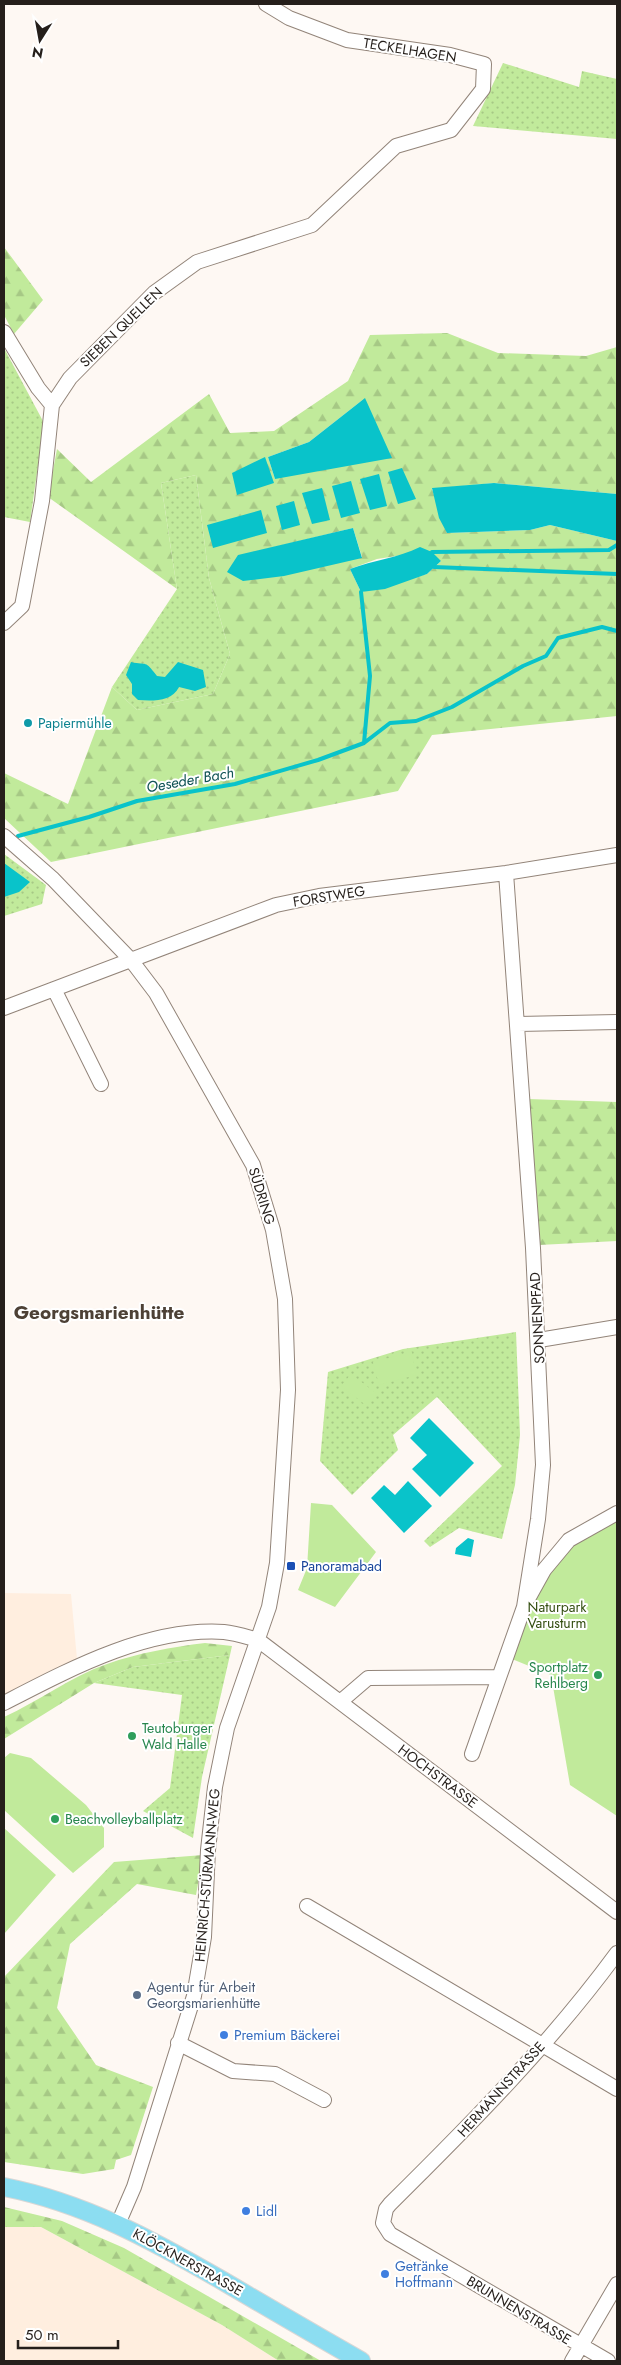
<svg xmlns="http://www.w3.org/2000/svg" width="621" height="2365" viewBox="0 0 621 2365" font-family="Jost,sans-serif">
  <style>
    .built { fill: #ffeedf }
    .grass { fill: url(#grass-dots) }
    .forest { fill: url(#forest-firs); fill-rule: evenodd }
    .garden { fill: #c1ea9b }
    .water { fill: #09c3ca }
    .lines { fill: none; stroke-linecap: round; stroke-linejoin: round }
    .stream { stroke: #09c3ca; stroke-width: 4 }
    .minor-casing { stroke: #928479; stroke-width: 16 }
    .major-casing { stroke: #d8d7d6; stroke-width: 20 }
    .minor { stroke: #fff; stroke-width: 14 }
    .major { stroke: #8cddf1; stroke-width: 18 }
    .culture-dot { fill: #0f9aa8; stroke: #fff; stroke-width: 2 }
    .transit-dot { fill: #1a4fb4; stroke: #fff; stroke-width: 2 }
    .leisure-dot { fill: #2e9e5b; stroke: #fff; stroke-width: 2 }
    .service-dot { fill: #5c6f8a; stroke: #fff; stroke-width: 2 }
    .shop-dot { fill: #3f7fe0; stroke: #fff; stroke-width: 2 }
    .labels { text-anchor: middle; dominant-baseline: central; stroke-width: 4; stroke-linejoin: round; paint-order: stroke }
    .street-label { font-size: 14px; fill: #251f1b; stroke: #fff }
    .culture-label { font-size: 14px; fill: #0d838f; stroke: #fff; text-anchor: start }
    .transit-label { font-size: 14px; fill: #164399; stroke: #fff; text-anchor: start }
    .park-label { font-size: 14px; fill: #324d0f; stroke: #fff }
    .leisure-label { font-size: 14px; fill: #27864d; stroke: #fff; text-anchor: start }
    .service-label { font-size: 14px; fill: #4e5e75; stroke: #fff; text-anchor: start }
    .shop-label { font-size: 14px; fill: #366cbe; stroke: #fff; text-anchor: start }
    .water-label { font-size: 15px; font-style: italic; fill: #115355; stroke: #fff }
    .district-label { font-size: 19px; font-weight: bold; fill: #4d4136; stroke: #fff }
  </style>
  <defs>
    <pattern id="grass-dots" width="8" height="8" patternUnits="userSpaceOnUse" patternTransform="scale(1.25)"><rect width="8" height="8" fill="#c1ea9b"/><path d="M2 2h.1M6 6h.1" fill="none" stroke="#a6c885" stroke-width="1.8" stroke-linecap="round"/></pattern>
    <pattern id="forest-firs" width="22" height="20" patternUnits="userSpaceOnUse" patternTransform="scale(1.25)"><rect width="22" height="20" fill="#c1ea9b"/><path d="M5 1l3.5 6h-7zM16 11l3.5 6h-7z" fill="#a6c885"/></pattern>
  </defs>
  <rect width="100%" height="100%" fill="#fef8f3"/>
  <path class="built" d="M 4,1593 L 71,1594 L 77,1659 L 4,1695 Z
    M 4,2227 L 41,2227 L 222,2325 L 279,2361 L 4,2361 Z"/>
  <path class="grass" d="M 503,63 L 579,87 L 582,71 L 617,79 L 617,139 L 473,126 Z
    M 4,348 L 44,423 L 30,522 L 4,517 Z
    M 196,475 L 209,578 L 230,654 L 213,694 L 137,710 L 112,687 L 177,589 L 161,483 Z
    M 4,854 L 46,885 L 42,904 L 4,916 Z
    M 516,1332 L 520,1435 L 515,1485 L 502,1539 L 459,1528 L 430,1547 L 424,1541 L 502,1466 L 437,1397 L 393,1435 L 398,1450 L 352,1495 L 320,1461 L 328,1372 L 403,1349 Z
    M 230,1655 L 202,1777 L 193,1838 L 143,1811 L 170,1788 L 182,1695 L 94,1683 L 133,1667 Z"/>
  <path class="forest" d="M 4,247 L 43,300 L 14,334 L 4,315 Z
    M 447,333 L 498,353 L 586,356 L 617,347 L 617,494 L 494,483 L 432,489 L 447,533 L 530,530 L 550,525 L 617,541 L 617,716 L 432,735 L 398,791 L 51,862 L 4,818 L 4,773 L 68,804 L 112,687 L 137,710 L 213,694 L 230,654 L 209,578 L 196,475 L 161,483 L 177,589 L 48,497 L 57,449 L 91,482 L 209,394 L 230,433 L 274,431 L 348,381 L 370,335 ZM 365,398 L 275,479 L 268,457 L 309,442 ZM 353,528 L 362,557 L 238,556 ZM 403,555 L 441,561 L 427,574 L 361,592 L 350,569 L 377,559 Z
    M 528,1099 L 617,1102 L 617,1241 L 539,1245 Z
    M 205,1643 L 232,1646 L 230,1655 L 133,1667 L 94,1683 L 4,1739 L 4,1717 C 39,1701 70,1677 107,1664 C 138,1653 172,1647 205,1643 Z
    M 203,1855 L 196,1895 L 137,1884 L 70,1944 L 57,2008 L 96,2065 L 153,2087 L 131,2155 L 116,2160 L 114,2169 L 83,2174 L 4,2162 L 4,1977 L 114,1862 Z
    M 4,2207 L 62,2221 L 124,2248 L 321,2361 L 279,2361 L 222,2325 L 41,2227 L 4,2227 Z"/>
  <path class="garden" d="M 412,1352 L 416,1375 L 379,1385 L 373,1362 Z
    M 351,1374 L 377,1394 L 367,1406 L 341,1386 Z
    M 311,1503 L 332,1505 L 376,1552 L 335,1607 L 298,1590 L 307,1568 Z
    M 617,1513 L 617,1816 L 570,1785 L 551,1675 L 512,1659 L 524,1607 L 569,1540 Z
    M 10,1753 L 31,1758 L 86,1805 L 104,1828 L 104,1847 L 73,1873 L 4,1810 L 4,1758 Z
    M 4,1828 L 56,1875 L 4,1934 Z"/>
  <path class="water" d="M 365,398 L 392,458 L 275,479 L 268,457 L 309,442 Z
    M 265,457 L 274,483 L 237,495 L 232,473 Z
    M 402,468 L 416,499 L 398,504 L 388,472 Z
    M 379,474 L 387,506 L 370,510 L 360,479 Z
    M 351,481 L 360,513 L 341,518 L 332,486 Z
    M 494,483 L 617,494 L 617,541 L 550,525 L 530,530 L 447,533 L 439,518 L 432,488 Z
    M 322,488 L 330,520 L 312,524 L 302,493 Z
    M 294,501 L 300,525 L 282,530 L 276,506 Z
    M 261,510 L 267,533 L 213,548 L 207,525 Z
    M 353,528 L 362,558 L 284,576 L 243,581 L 227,572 L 238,555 Z
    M 420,547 L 432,552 L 441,561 L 427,574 L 385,589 L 361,592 L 350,569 C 374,560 398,558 420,547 Z
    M 131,662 C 148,666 144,659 157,676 L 165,677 L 178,662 L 203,670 L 206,687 L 195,691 L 179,687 C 172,702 152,701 138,700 L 132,694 L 132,684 L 126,675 Z
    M 4,863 L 30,882 L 19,892 L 4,897 Z
    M 429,1418 L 474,1463 L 440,1497 L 412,1469 L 427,1455 L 410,1438 Z
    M 408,1481 L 432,1506 L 404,1533 L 371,1498 L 384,1485 L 395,1495 Z
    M 468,1538 L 474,1540 L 471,1557 L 455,1554 L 456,1548 Z"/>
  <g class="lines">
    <path class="stream" d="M 432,552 L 609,550 L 617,545
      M 434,567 L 617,574
      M 364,743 L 390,723 L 416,721 L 452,707 L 523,666 L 546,656 L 558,638 L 602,627 L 617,631
      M 18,836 L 89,817 L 137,801 L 235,784 L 318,760 L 364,743 L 370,676 L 361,592"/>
    <g class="minor-casing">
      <path id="minor" d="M 4,332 L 38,388 L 52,405
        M 4,623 L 22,606 L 42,501 L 52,405 L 70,378 L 154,293 L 197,262 L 312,225 L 396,146 L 451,130 L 483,89 L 484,64 L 450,55 L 347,40 L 289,18 L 266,4
        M 4,836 L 53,879 L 131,960 L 156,993 L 253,1165 L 273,1230 L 285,1299 L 288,1390 L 277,1563 L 269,1607 L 227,1728 L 215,1787 L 208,1850 L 204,1937 L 194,1996 L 134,2187 L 118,2224
        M 54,989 L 101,1084
        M 4,1008 L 276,905 L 319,896 L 506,873 L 617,855
        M 518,1024 L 617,1022
        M 539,1340 L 617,1327
        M 529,1597 L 544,1570 L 569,1540 L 617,1513
        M 340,1702 L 368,1678 L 499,1677
        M 4,1703 C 70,1669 148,1627 224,1632 C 235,1633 247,1637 258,1640 L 617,1912
        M 472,1754 L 524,1607 L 538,1519 L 543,1465 L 533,1248 L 506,873
        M 307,1906 L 617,2089
        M 178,2043 L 233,2071 L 275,2074 L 324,2100
        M 572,2361 L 617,2284
        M 608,2361 L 390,2234 L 383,2223 L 386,2209 L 390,2204 C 470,2125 551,2043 617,1953"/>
    </g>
    <g class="major-casing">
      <path id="major" d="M 4,2187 C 85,2203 152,2240 223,2281 C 269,2308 315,2335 361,2361"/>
    </g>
    <use href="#minor" class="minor"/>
    <use href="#major" class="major"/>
  </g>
  <circle class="culture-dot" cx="28" cy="723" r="5"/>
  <rect class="transit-dot" x="286" y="1561" width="10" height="10" rx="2.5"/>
  <g class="leisure-dot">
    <circle cx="598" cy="1675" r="5"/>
    <circle cx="132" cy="1736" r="5"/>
    <circle cx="55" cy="1819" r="5"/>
  </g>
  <circle class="service-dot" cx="137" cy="1995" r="5"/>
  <g class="shop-dot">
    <circle cx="224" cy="2035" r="5"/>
    <circle cx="246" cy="2211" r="5"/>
    <circle cx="385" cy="2274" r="5"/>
  </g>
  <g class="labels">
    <g class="street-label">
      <text transform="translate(410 50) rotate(9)">TECKELHAGEN</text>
      <text transform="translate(121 327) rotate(-44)">SIEBEN QUELLEN</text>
      <text transform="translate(329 896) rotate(-9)">FORSTWEG</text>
      <text transform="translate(262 1196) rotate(73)">SÜDRING</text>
      <text transform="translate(537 1318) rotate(-93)">SONNENPFAD</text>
      <text transform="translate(438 1776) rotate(37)">HOCHSTRASSE</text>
      <text transform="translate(207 1875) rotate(-85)">HEINRICH-STÜRMANN-WEG</text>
      <text transform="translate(501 2089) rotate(-48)">HERMANNSTRASSE</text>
      <text transform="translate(188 2262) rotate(29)">KLÖCKNERSTRASSE</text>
      <text transform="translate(519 2310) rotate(31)">BRUNNENSTRASSE</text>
    </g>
    <g class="culture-label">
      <text x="38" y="723">Papiermühle</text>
    </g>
    <g class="transit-label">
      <text x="301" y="1566">Panoramabad</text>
    </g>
    <g class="park-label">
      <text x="557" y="1607">Naturpark<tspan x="557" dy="16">Varusturm</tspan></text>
    </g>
    <g class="leisure-label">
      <text x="588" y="1667" text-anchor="end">Sportplatz<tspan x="588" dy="16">Rehlberg</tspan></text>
      <text x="142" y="1728">Teutoburger<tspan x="142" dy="16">Wald Halle</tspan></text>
      <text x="65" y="1819">Beachvolleyballplatz</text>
    </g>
    <g class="service-label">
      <text x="147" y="1987">Agentur für Arbeit<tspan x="147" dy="16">Georgsmarienhütte</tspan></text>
    </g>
    <g class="shop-label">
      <text x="234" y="2035">Premium Bäckerei</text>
      <text x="256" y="2211">Lidl</text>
      <text x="395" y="2266">Getränke<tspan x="395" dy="16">Hoffmann</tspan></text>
    </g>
    <g class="water-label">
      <text transform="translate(190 780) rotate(-10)">Oeseder Bach</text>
    </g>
    <g class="district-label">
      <text x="99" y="1312">Georgsmarienhütte</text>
    </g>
  </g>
  <rect width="621" height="2365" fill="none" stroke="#251f1b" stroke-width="10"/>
  <g transform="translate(40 40) rotate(191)" stroke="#ffffff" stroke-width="4" paint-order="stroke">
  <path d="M0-4L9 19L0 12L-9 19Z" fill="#251f1b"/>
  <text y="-8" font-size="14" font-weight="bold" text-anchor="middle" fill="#251f1b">N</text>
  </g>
  <path d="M18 2340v8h100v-8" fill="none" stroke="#251f1b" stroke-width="2.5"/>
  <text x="25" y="2340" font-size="15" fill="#251f1b" stroke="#ffffff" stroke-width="4" paint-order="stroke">50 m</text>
</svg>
